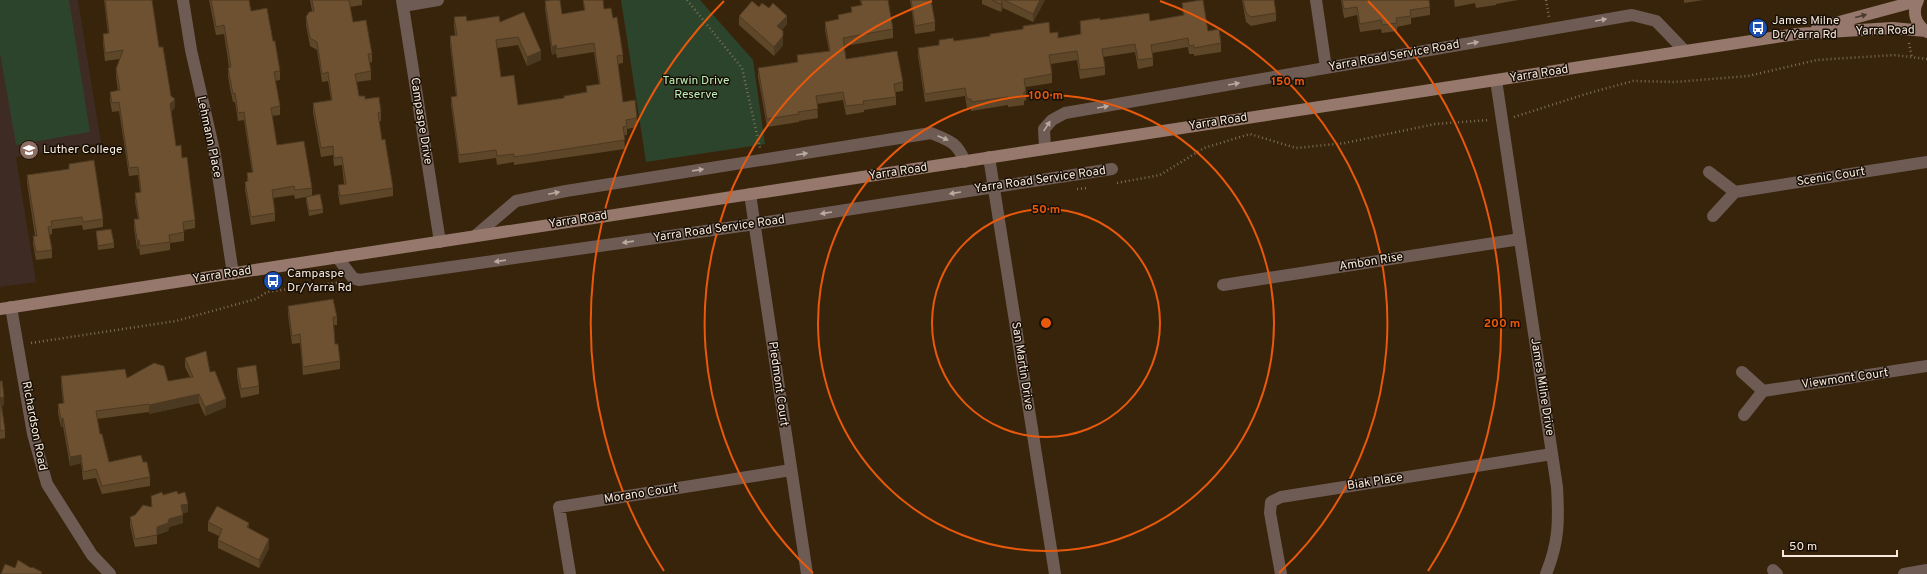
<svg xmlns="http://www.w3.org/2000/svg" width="1927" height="574" viewBox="0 0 1927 574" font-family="Overpass,sans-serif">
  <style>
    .education { fill: #3d2b24 }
    .green { fill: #2d442c }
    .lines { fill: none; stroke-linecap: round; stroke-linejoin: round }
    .path { stroke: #7f6f5a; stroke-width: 2.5; stroke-dasharray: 1 3; stroke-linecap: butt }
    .street { stroke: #6e5b54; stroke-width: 12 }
    .secondary { stroke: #96786c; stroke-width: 12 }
    .wall { fill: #5e4629 }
    .shaded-wall { fill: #4c3922 }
    .building { fill: #6d5130; stroke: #4c3922 }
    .oneway { fill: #4a392f }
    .oneway2 { fill: #b9aa9f }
    .ring { fill: none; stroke: #e8590c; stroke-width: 2 }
    .labels { text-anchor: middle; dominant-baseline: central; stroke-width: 3; stroke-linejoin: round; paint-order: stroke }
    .poi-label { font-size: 12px; fill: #f7eadc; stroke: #180f06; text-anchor: start }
    .street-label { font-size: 12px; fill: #f7eadc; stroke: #180f06 }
    .park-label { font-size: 12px; fill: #bcf0b9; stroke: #180f06 }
    .centre { fill: #e8590c; stroke: #180f06; stroke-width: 2 }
    .ring-label { font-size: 12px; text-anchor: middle; font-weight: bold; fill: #e8590c; stroke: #180f06; stroke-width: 3; stroke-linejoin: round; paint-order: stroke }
  </style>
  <rect width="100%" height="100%" fill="#37240b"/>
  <path class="education" d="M 0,0 L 78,0 L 101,143 L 16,157 L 36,282 L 0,287 Z"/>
  <path class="green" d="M 0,0 L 69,0 L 90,132 L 16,145 L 0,53 Z
    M 621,0 L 700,0 L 753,60 L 765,144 L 646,162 Z"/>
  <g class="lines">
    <path class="path" d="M 687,0 L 742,68 L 760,148
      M 1546,0 L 1549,17
      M 1909,43 L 1912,58
      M 1514,117 L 1589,93 L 1633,81 L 1675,82 L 1748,76 L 1817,60 L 1894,55 L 1927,59
      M 1117,183 L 1160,175 L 1204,148 L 1250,134 L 1296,148 L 1345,143 L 1435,124 L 1489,120
      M 1077,189 L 1088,188
      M 31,343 L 176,321 L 256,299 L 267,292 L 341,282"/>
    <path class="street" d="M 183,0 L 191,50 L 215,155 L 233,274
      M 402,0 L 440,242
      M 1316,0 L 1326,68
      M 403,6 L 438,0
      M 1496,80 L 1557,487 C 1559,521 1559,542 1546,574
      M 1045,148 L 1044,129 L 1052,120 L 1065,113 L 1632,15 L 1656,21 L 1685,51
      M 989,157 L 1055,574
      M 1709,172 L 1735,192 L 1713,216
      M 1735,192 L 1927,162
      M 750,194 L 807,574
      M 475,236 L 516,201 L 566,191 L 931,133 C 950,141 957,142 965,162
      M 337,257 L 353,278 L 359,280 L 755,224 L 1112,169
      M 1223,285 L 1520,239
      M 11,307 L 33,434 L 47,484 L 92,555 L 110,574
      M 1742,372 L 1763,391 L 1744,415
      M 1763,391 L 1927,366
      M 1773,570 L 1777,574
      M 570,574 L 559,507 L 791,470
      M 1281,574 L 1270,513 L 1271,502 L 1281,497 L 1552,454
      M 1904,574 L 1927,570"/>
    <path class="secondary" d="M 1918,0 C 1912,12 1915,24 1927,32
      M 1817,28 L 1917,1
      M 0,309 L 1796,34 L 1892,28 L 1926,31"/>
  </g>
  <path class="wall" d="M 104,0 L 152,0 L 159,47 L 171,96 L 175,107 L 171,112 L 176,146 L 182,158 L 195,220 L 195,228 L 184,230 L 184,241 L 170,243 L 170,250 L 140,255 L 139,248 L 137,249 L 134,228 L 134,219 L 138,219 L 135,202 L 135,193 L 140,192 L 138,175 L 129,176 L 119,111 L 112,112 L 110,100 L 110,92 L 118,91 L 116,77 L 116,69 L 120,59 L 105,61 L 103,43 L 103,34 L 108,34 Z
    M 209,0 L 249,0 L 251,11 L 273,41 L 280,71 L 280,80 L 275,81 L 280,106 L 280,115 L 272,116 L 277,145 L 312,188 L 312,196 L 323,209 L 323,213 L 309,216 L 306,201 L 306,197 L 295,199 L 294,195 L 273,198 L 275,213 L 275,221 L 251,225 L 245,190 L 245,182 L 247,181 L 247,173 L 252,172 L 244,120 L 238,121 L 235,102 L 233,102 L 230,88 L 228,76 L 228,68 L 229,67 L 224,34 L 216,35 Z
    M 310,0 L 362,0 L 362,5 L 350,7 L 353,22 L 372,54 L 372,62 L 369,63 L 371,71 L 371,80 L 357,82 L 359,96 L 365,99 L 381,112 L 381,121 L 379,121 L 382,140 L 393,188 L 393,196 L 340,205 L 338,193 L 338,185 L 344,184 L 342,165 L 334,166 L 333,155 L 321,157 L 313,112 L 313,103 L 331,100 L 328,81 L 322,82 L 317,50 L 310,46 L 306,25 L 306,17 L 312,11 Z
    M 583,0 L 603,0 L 604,9 L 613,18 L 623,55 L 623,63 L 618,64 L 623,102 L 637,118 L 637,127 L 627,129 L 627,135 L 624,135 L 625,149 L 514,165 L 514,162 L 497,165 L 496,158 L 459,163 L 451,105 L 451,97 L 456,96 L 450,44 L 450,36 L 455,35 L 454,26 L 454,17 L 467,21 L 500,22 L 524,12 L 541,60 L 527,66 L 518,45 L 497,48 L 501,77 L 518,105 L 564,98 L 586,92 L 586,86 L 599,84 L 594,52 L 557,58 L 556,53 L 552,55 L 545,9 L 545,1 L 562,14 L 584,11 Z
    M 860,0 L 888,0 L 893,29 L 893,38 L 844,46 L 846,59 L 903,82 L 903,91 L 896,92 L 896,105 L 864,110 L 864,112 L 846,115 L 843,100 L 817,104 L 818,118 L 799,121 L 799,122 L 767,127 L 758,76 L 758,68 L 797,62 L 797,55 L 829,51 L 825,30 L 825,22 L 838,19 L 838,15 L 851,13 L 851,7 L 861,5 Z
    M 910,0 L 931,0 L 935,22 L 935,31 L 915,34 Z
    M 982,0 L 1045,0 L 1033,22 L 1003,8 L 1001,12 L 982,4 Z
    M 1242,0 L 1274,0 L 1276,13 L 1276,21 L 1251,26 L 1246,22 Z
    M 1341,0 L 1429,0 L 1430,7 L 1430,15 L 1411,18 L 1411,24 L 1397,27 L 1397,31 L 1382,33 L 1381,29 L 1360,32 L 1357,15 L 1344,18 Z
    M 1454,0 L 1518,0 L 1496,4 L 1496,5 L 1476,8 L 1475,3 L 1455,7 Z
    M 1684,0 L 1704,0 L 1684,3 Z
    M 1182,3 L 1208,31 L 1221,43 L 1221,52 L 1194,56 L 1194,54 L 1189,54 L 1188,47 L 1152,53 L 1153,58 L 1153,66 L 1138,69 L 1135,52 L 1103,57 L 1105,67 L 1105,75 L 1080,79 L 1077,60 L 1051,64 L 1052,74 L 1052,83 L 1026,87 L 1026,100 L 1024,101 L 1024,105 L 1008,107 L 1008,105 L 971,111 L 971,107 L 967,108 L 965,96 L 925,102 L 918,56 L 918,48 L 939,45 L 939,40 L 954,41 L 990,36 L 1023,29 L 1023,26 L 1050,33 L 1058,38 L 1080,35 L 1080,21 L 1100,20 L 1150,21 L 1183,16 Z
    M 759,7 L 787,24 L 782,30 L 783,45 L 774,56 L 739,25 L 739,16 Z
    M 69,164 L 103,219 L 103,227 L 83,230 L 82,225 L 52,229 L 52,234 L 49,235 L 52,250 L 52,258 L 36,260 L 33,244 L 33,236 L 35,236 L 27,183 L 27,175 L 69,169 Z
    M 96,231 L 114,243 L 114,248 L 98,250 Z
    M 288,306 L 337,317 L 337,325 L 334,325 L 335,344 L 340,361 L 340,369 L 303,375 L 300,343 L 292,344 L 288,315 Z
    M 185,358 L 210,372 L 226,407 L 205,416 L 199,403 L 149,414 L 149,412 L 97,419 L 100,434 L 109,462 L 143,462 L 150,477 L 150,486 L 102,494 L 96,478 L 83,480 L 81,463 L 70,466 L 63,426 L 61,427 L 58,413 L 58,404 L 63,403 L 61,385 L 61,376 L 127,378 L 168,381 L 190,377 L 185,367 Z
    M 237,368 L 259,386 L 259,394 L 241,398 L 237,376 Z
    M 0,381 L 4,405 L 2,406 L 5,430 L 5,438 L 0,439 Z
    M 178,494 L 188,512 L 183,513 L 183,523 L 169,527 L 168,531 L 157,535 L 157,544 L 135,547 L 130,525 L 130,517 L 135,515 L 151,507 L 151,496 L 163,495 Z
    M 208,522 L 249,529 L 269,548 L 259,568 L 218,548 L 218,540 L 219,536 L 208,531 Z"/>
  <path class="shaded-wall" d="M 1002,0 L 1003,8 L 1001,12 L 1001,4 Z
    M 1040,0 L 1045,0 L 1033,22 L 1033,14 Z
    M 787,16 L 787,24 L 777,35 L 777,26 Z
    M 783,36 L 783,45 L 774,56 L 774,47 Z
    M 556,45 L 556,53 L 552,55 L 552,47 Z
    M 541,51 L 541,60 L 527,66 L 527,57 Z
    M 175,99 L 175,107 L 170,113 L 170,104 Z
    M 137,240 L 139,240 L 139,248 L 137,249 Z
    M 199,394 L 199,403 L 149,414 L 149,405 Z
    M 4,397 L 4,405 L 0,407 L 0,398 Z
    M 226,399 L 226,407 L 205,416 L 205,407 Z
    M 63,418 L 63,426 L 61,427 L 61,419 Z
    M 81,455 L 81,463 L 70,466 L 70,457 Z
    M 188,504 L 188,512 L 181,514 L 181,505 Z
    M 183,515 L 183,523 L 169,527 L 168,531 L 157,535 L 157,527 L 169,519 Z
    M 249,523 L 249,531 L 247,527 Z
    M 269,539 L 269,548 L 259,568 L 259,560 Z"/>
  <path class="building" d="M 105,0 L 152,0 L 159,47 L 163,47 L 171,96 L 175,99 L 170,104 L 176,146 L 181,145 L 182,158 L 187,157 L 195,220 L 183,222 L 184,232 L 169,235 L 170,242 L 140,246 L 139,240 L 137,240 L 134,219 L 139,219 L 135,193 L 141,192 L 138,167 L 129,168 L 119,102 L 112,103 L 110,92 L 120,90 L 116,69 L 123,50 L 105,53 L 103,34 L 109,33 Z
    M 211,0 L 249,0 L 251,11 L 267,8 L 273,41 L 275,41 L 280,71 L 274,72 L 280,106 L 271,108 L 277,145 L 304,141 L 312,188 L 295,190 L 294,186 L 272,190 L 275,213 L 251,217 L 245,182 L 248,181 L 247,173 L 253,172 L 251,159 L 244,112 L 238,113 L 235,93 L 233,94 L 228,68 L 231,67 L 224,25 L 216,27 Z
    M 312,0 L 349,0 L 353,22 L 366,20 L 372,54 L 368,54 L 371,71 L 355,74 L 359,96 L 365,96 L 365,99 L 379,97 L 381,112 L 378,113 L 382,140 L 385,139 L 393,188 L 340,196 L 338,185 L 346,184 L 342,157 L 334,158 L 333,146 L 321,148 L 313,103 L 332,100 L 328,72 L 322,74 L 317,42 L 310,38 L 306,17 L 309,12 L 314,11 Z
    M 551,0 L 560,0 L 562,14 L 585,10 L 583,0 L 603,0 L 604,9 L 611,8 L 613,18 L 617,17 L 623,55 L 617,56 L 623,102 L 635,100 L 637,118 L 626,120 L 627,126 L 623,127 L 625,140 L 514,157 L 514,154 L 497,156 L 496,150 L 459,155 L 451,97 L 457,96 L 450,36 L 457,35 L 454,17 L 466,16 L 467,21 L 499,16 L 500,22 L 524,12 L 541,51 L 527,57 L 518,37 L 496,40 L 501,77 L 514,75 L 518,105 L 564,98 L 564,96 L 587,92 L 586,86 L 600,84 L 594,43 L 557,49 L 556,45 L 552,47 L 545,1 Z
    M 861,0 L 888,0 L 893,29 L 843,38 L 846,59 L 897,51 L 903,82 L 894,84 L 896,97 L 863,101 L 864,104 L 846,106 L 843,92 L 816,96 L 818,109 L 798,112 L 799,114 L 767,119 L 758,68 L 798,62 L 797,55 L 830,51 L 825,22 L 839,19 L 838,15 L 852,12 L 851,7 L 862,5 Z
    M 911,0 L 931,0 L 935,22 L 915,26 Z
    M 992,0 L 1002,0 L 1001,4 Z
    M 1004,0 L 1040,0 L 1033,14 Z
    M 1201,0 L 1203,0 L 1208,31 L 1219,29 L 1221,43 L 1194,48 L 1194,45 L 1189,46 L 1188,38 L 1151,45 L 1153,58 L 1138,60 L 1135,44 L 1102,49 L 1105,67 L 1080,70 L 1077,51 L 1049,55 L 1052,74 L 1024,79 L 1026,92 L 1024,92 L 1024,97 L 1008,99 L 1008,97 L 971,102 L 971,99 L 967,99 L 965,88 L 925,94 L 918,48 L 939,45 L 939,40 L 953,38 L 954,41 L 990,36 L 990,34 L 1023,29 L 1023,26 L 1049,22 L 1050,33 L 1058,32 L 1058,38 L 1081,34 L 1080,21 L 1100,18 L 1100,20 L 1149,13 L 1150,21 L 1184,15 L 1182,3 Z
    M 1243,0 L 1274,0 L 1276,13 L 1251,17 L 1246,13 Z
    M 1342,0 L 1429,0 L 1430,7 L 1410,10 L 1411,16 L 1396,18 L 1397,23 L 1382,25 L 1381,20 L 1360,24 L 1357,7 L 1344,9 Z
    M 752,1 L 759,7 L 762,3 L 769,8 L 773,3 L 787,16 L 777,26 L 783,31 L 783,36 L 774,47 L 739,16 Z
    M 94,160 L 103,219 L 83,222 L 82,217 L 51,221 L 52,226 L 48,227 L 52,250 L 36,252 L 33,236 L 37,236 L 27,175 L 69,169 L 69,164 Z
    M 320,194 L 323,209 L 309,211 L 306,197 Z
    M 111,229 L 114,243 L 98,246 L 96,231 Z
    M 333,299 L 337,317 L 333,317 L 335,344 L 338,344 L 340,361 L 303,367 L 300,334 L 292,336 L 288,306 Z
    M 206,351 L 210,372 L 215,371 L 226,399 L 205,407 L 199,394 L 149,405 L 149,404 L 96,411 L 100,434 L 102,434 L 109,462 L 141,455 L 143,462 L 147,462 L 150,477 L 102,486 L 96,469 L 83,472 L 81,455 L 70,457 L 63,418 L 61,419 L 58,404 L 64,403 L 61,376 L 125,369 L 127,378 L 154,363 L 164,366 L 168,381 L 193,377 L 185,358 Z
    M 256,365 L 259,386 L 241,389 L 237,368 Z
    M 0,381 L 2,381 L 4,397 L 0,398 L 5,430 L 0,431 Z
    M 177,491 L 178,494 L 185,492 L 188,504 L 181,505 L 183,515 L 169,519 L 168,523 L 157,527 L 157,535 L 135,539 L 130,517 L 135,515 L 143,505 L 152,507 L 151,496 L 162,492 L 163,495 Z
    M 217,506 L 249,523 L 247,527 L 269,539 L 259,560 L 218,540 L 222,529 L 208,522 Z
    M 18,560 L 31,568 L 32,567 L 42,572 L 41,574 L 1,574 L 5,564 L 15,568 Z"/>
  <defs><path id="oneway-solid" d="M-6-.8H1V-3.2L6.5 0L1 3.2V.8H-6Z"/></defs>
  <use class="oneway" href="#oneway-solid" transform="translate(1861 16) rotate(-15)"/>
  <g class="oneway2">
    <use href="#oneway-solid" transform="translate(1601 20) rotate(-10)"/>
    <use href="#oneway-solid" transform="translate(1473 43) rotate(-10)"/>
    <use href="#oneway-solid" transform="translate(1234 84) rotate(-10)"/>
    <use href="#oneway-solid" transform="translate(1103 107) rotate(-10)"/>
    <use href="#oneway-solid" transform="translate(1047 126) rotate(-57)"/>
    <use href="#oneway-solid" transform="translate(943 138) rotate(23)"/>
    <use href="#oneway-solid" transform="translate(802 154) rotate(-9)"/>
    <use href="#oneway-solid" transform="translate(698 170) rotate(-8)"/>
    <use href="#oneway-solid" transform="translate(554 193) rotate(-12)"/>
    <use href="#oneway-solid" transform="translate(955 193) rotate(171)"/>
    <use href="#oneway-solid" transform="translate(826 213) rotate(171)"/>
    <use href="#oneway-solid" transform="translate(628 242) rotate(172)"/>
    <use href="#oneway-solid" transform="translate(500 261) rotate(172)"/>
  </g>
  <g class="ring">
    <circle cx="1046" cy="323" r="114"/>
    <circle cx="1046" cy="323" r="228"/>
    <path d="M813 573A342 342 0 0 1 932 1M1160 1A342 342 0 0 1 1279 573"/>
    <path d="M664 571A456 456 0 0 1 724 1M1368 1A456 456 0 0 1 1428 571"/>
  </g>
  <defs>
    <g id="bus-disc" transform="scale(1)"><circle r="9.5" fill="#1a4fb4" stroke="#180f06"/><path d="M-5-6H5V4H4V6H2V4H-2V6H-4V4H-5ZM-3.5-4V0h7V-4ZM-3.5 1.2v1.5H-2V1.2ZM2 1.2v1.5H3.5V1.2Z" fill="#fff"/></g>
    <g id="school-disc" transform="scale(1)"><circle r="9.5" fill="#8d6e63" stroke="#180f06"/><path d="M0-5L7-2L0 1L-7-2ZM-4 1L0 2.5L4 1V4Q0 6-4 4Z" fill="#fff"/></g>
  </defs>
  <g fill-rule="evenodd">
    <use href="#bus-disc" x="1758" y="28"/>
    <use href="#school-disc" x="29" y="150"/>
    <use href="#bus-disc" x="273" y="281"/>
  </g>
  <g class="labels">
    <g class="poi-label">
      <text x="1772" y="21">James Milne<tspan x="1772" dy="14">Dr/Yarra Rd</tspan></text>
      <text x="43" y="150">Luther College</text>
      <text x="287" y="274">Campaspe<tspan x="287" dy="14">Dr/Yarra Rd</tspan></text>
    </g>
    <g class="street-label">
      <text transform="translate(1885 31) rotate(-1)">Yarra Road</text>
      <text transform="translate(1394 56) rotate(-10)">Yarra Road Service Road</text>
      <text transform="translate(1539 74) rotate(-9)">Yarra Road</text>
      <text transform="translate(421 121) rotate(81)">Campaspe Drive</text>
      <text transform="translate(1218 122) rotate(-9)">Yarra Road</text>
      <text transform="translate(209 137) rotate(78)">Lehmann Place</text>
      <text transform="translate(898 172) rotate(-9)">Yarra Road</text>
      <text transform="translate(1831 177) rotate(-9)">Scenic Court</text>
      <text transform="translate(1040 180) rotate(-8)">Yarra Road Service Road</text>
      <text transform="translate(578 220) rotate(-9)">Yarra Road</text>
      <text transform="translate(719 229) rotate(-8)">Yarra Road Service Road</text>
      <text transform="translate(1371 262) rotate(-9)">Ambon Rise</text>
      <text transform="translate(222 275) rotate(-9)">Yarra Road</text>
      <text transform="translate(1022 366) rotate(81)">San Martin Drive</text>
      <text transform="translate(1845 379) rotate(-8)">Viewmont Court</text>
      <text transform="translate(778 384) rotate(82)">Piedmont Court</text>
      <text transform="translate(1542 387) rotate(81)">James Milne Drive</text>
      <text transform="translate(34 426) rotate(79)">Richardson Road</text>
      <text transform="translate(1375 482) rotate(-9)">Biak Place</text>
      <text transform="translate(641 494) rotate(-9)">Morano Court</text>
    </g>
    <g class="park-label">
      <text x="696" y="81">Tarwin Drive<tspan x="696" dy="14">Reserve</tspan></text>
    </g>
  </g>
  <circle cx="1046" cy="323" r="6" class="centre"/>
  <g class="ring-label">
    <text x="1288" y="85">150 m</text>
    <text x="1046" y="99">100 m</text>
    <text x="1046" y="213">50 m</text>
    <text x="1502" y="327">200 m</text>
  </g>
  <path d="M1783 550v6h114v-6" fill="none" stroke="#f7eadc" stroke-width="2"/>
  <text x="1789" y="550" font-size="12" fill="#f7eadc" stroke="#180f06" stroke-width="3" paint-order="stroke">50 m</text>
</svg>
